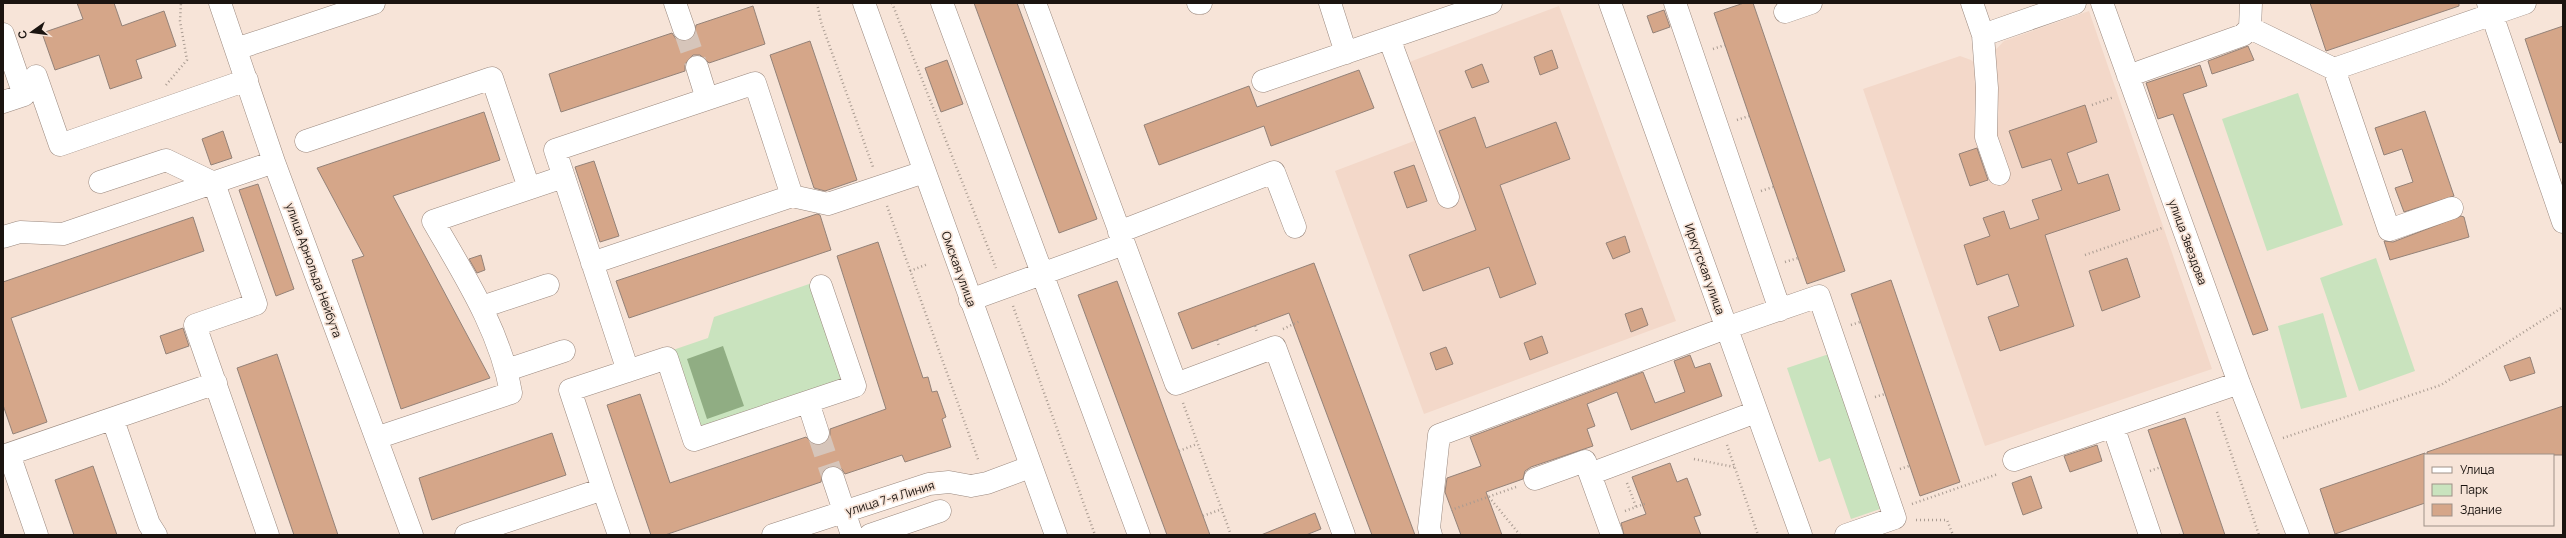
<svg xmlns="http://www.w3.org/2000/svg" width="2566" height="538" viewBox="0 0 2566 538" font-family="Manrope,sans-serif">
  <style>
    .built { fill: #f3d8c9 }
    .green { fill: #c9e3be }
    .forest { fill: #90ad83 }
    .building { fill: #d5a689; stroke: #948278 }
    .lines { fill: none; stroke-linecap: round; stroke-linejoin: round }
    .minor-tunnel { stroke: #d6c5ba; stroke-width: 22; stroke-dasharray: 22 11; stroke-linecap: butt }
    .minor-casing { stroke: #9a887e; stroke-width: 23 }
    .major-casing { stroke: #9a887e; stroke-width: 23 }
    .path { stroke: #a99b91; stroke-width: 2.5; stroke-dasharray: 1 3; stroke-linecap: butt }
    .minor { stroke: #fff; stroke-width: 22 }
    .major { stroke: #fff; stroke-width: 22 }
    .labels { text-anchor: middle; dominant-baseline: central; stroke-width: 3.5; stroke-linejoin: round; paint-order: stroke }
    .street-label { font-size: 12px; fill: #1b1410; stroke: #f7e4d8 }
  </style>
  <rect width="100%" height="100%" fill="#f7e4d8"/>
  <path class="built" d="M 1559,6 L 1676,321 L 1424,414 L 1335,171 L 1414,141 L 1388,70 Z
    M 2089,11 L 2212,369 L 1985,446 L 1863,89 L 1960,56 L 1971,60 L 1979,67 L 2004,41 Z"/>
  <path class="green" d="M 2298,93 L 2343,225 L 2267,251 L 2222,119 Z
    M 2376,258 L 2415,371 L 2359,391 L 2320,278 Z
    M 812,283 L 846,383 L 698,434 L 670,351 L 708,338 L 714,317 Z
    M 2323,313 L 2347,397 L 2301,409 L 2278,326 Z
    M 1829,354 L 1883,508 L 1851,519 L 1830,458 L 1819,462 L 1787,368 Z"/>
  <path class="forest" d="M 723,346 L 744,406 L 707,419 L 687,359 Z"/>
  <path class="building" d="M 77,3 L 114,3 L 122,26 L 164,11 L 176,46 L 136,60 L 142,78 L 110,89 L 99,55 L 55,70 L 42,33 L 83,19 Z
    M 974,3 L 1017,3 L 1097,219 L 1059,233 Z
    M 1744,3 L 1753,3 L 1845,271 L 1807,284 L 1714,13 Z
    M 2310,3 L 2459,3 L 2459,6 L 2326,51 Z
    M 753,6 L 765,44 L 709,63 L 700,55 L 693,55 L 685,64 L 685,71 L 561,112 L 549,74 L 672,33 L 676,39 L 688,41 L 694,37 L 696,25 Z
    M 1664,10 L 1670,27 L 1653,33 L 1647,16 Z
    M 2563,26 L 2563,142 L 2560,143 L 2525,39 Z
    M 810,41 L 857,180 L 825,191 L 814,188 L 770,55 Z
    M 2248,46 L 2254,60 L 2212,74 L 2208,61 Z
    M 1552,50 L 1558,68 L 1540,75 L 1534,57 Z
    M 947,60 L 963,104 L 941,112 L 925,68 Z
    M 1482,64 L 1489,82 L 1472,88 L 1465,71 Z
    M 2200,65 L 2207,86 L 2183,94 L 2268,330 L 2253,335 L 2173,114 L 2158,119 L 2146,83 Z
    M 1359,70 L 1374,108 L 1271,146 L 1264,126 L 1159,165 L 1144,125 L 1249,86 L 1257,107 Z
    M 2085,105 L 2097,142 L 2067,153 L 2078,184 L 2108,174 L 2120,210 L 2045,235 L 2074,326 L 2000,351 L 1988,317 L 2019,306 L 2008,274 L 1977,285 L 1964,245 L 1990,236 L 1983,218 L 2004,211 L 2010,229 L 2039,219 L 2032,200 L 2062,190 L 2051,159 L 2022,168 L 2009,131 Z
    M 2425,111 L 2454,196 L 2404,212 L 2395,188 L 2413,182 L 2402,149 L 2384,155 L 2375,128 Z
    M 484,112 L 500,160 L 393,196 L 490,378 L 401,409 L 352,260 L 364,256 L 317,168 Z
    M 1475,117 L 1486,148 L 1556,122 L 1570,159 L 1500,185 L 1536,284 L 1500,298 L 1489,267 L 1423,291 L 1409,255 L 1476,230 L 1439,131 Z
    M 223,131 L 232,158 L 211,165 L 202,139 Z
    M 1977,148 L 1988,180 L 1970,186 L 1959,154 Z
    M 594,161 L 619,236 L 600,242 L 575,167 Z
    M 1414,165 L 1427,201 L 1407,208 L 1394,172 Z
    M 258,184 L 294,289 L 276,296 L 239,190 Z
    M 817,214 L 820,215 L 831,250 L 629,318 L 616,281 Z
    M 2461,216 L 2464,217 L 2469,237 L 2390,260 L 2384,241 L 2393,242 Z
    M 193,217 L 204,251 L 11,318 L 47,422 L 13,434 L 3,405 L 3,282 Z
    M 1625,236 L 1630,252 L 1613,259 L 1606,243 Z
    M 878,242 L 923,378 L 928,377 L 932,392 L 937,391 L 946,417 L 942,419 L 951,447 L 905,462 L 902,455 L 845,474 L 841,468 L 829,466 L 823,470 L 821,482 L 665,535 L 651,535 L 607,405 L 640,394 L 670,483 L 806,437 L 815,445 L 822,445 L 830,436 L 830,429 L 886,409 L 837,256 Z
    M 481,255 L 485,270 L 477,273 L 469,259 Z
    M 2127,258 L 2140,297 L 2102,311 L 2089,271 Z
    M 1314,263 L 1415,535 L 1372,535 L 1289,313 L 1192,349 L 1178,313 Z
    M 1891,280 L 1960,482 L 1920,496 L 1851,294 Z
    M 1117,281 L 1179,451 L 1210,535 L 1167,535 L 1078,295 Z
    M 1642,308 L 1648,325 L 1631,332 L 1625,314 Z
    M 183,328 L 189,346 L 166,354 L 160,336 Z
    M 1542,336 L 1548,353 L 1530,360 L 1524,343 Z
    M 1446,347 L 1453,364 L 1436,370 L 1430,353 Z
    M 277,354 L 338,535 L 294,535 L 237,368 Z
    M 1690,355 L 1695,368 L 1710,363 L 1722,396 L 1631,430 L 1617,392 L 1587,404 L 1595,426 L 1587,429 L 1593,446 L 1531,467 L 1525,471 L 1523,479 L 1486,492 L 1502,535 L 1461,535 L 1445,492 L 1447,478 L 1481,466 L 1470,437 L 1643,372 L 1655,403 L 1685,392 L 1674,361 Z
    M 2530,357 L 2535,373 L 2510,381 L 2504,366 Z
    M 2563,406 L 2563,455 L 2427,455 L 2427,452 Z
    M 2185,418 L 2225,535 L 2184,535 L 2148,430 Z
    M 552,433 L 566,475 L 432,520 L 419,478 Z
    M 2097,445 L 2102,461 L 2070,472 L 2064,456 Z
    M 2425,453 L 2425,503 L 2335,534 L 2320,489 Z
    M 1670,463 L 1677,482 L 1687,478 L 1701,515 L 1694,517 L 1701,535 L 1624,535 L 1621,523 L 1646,514 L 1632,477 Z
    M 93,466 L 117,535 L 74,535 L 55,480 Z
    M 2031,476 L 2042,508 L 2023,515 L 2012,483 Z
    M 1315,513 L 1321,529 L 1306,535 L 1261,535 Z"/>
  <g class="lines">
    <path class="minor-tunnel" d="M 684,29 L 697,67
      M 818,433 L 833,478"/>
    <g class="minor-casing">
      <path id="minor" d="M 220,3 L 274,162 L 412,535
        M 675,3 L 684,29
        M 942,3 L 1139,535
        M 1035,3 L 1176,384 L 1275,347 L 1344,535
        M 1198,3 L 1201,3
        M 1330,3 L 1346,53
        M 1610,3 L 1801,535
        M 1675,3 L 1780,310
        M 1972,3 L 1983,35 L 2075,3
        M 2102,3 L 2239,383 L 2298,535
        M 2488,3 L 2563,222
        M 1785,12 L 1811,3
        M 2250,28 L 2334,69 L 2525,3
        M 3,34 L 24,95 L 3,102
        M 1983,35 L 1987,88 L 1986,137 L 1999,174
        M 1389,38 L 1448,197
        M 236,49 L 374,3
        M 697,67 L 707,99
        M 2334,69 L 2389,230 L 2452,208
        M 36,76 L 60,145 L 247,80
        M 2128,76 L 2243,35 L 2250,28 L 2251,3
        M 1263,81 L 1491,3
        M 306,141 L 492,78 L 529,188
        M 100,182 L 166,160 L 214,183 L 256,304 L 195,325 L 268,535
        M 792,196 L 828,204 L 924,172
        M 1119,232 L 1274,172 L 1295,227
        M 3,237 L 20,232 L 63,234 L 274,162
        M 592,263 L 792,196 L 755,83 L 555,150 L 628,371
        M 970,300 L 1124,244
        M 482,307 L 548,285
        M 507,370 L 564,351
        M 808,402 L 818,433
        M 113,420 L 149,524 L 156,535
        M 2113,426 L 2150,535
        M 376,438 L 511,393 C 500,330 464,275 433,221 L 563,177
        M 9,454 L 37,535
        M 3,456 L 216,383
        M 2014,460 L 2239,383
        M 833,478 L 852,535
        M 1535,479 L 1585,461 L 1590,474
        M 603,489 L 570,390 L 667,358 L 694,440 L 855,386 L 821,286
        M 466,535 L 603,489 L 619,535
        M 773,535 L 929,484 L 949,482 L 971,486 L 987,483 L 1030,467
        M 870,535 L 940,511
        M 1431,535 L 1429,528 L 1439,435 L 1726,328 L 1819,296 L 1895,518 L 1846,535
        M 1612,535 L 1590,474 L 1756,412"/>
    </g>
    <g class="major-casing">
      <path id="major" d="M 864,3 L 1056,535"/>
    </g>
    <path class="path" d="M 817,3 L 821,22 L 873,167
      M 892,3 L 996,268
      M 1713,49 L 1725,45
      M 166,85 L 187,60 L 180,21 L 181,3
      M 2092,105 L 2114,97
      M 1737,120 L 1749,116
      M 1761,191 L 1773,187
      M 887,206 L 979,462
      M 2085,255 L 2162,228
      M 1785,262 L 1798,258
      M 910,271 L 928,264
      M 1013,306 L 1095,535
      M 1851,325 L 1860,322
      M 1255,326 L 1257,332
      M 1283,329 L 1300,321
      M 1217,340 L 1219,346
      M 1875,397 L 1885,394
      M 1183,403 L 1231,535
      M 2217,412 L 2259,535
      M 2283,438 L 2441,385 L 2563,307
      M 1727,445 L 1758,535
      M 1179,451 L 1197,444
      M 1694,459 L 1734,467
      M 1900,469 L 1909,466
      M 2150,471 L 2161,467
      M 1627,483 L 1636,507
      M 1489,497 L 1520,535
      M 1912,504 L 1998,474
      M 1451,510 L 1516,487
      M 1625,511 L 1647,503
      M 1203,516 L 1222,509
      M 1916,520 L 1947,520 L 1953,535
      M 2179,535 L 2183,534"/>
    <use href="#minor" class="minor"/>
    <use href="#major" class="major"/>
  </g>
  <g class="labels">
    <g class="street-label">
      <text transform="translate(2188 242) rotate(70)">улица Звездова</text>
      <text transform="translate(959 269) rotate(70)">Омская улица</text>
      <text transform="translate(1705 269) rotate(70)">Иркутская улица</text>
      <text transform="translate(314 270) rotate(70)">улица Арнольда Нейбута</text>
      <text transform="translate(890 498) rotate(-17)">улица 7-я Линия</text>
    </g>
  </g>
  <rect width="2566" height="538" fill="none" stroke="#1b1410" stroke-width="8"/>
  <rect x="2424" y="454" width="130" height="72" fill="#f7e4d8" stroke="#9f9188"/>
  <rect x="2432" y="467" width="20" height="6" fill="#ffffff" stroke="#9f9188"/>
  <text x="2460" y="474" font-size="12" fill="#1b1410">Улица</text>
  <rect x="2432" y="484" width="20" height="12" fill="#c9e3be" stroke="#9f9188"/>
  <text x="2460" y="494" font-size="12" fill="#1b1410">Парк</text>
  <rect x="2432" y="504" width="20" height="12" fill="#d5a689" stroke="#9f9188"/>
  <text x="2460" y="514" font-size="12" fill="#1b1410">Здание</text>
  <g transform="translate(32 32) rotate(256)" stroke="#f7e4d8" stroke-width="3" paint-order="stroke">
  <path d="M0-3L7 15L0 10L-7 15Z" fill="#1b1410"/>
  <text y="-6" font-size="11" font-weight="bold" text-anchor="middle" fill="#1b1410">С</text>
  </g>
</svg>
